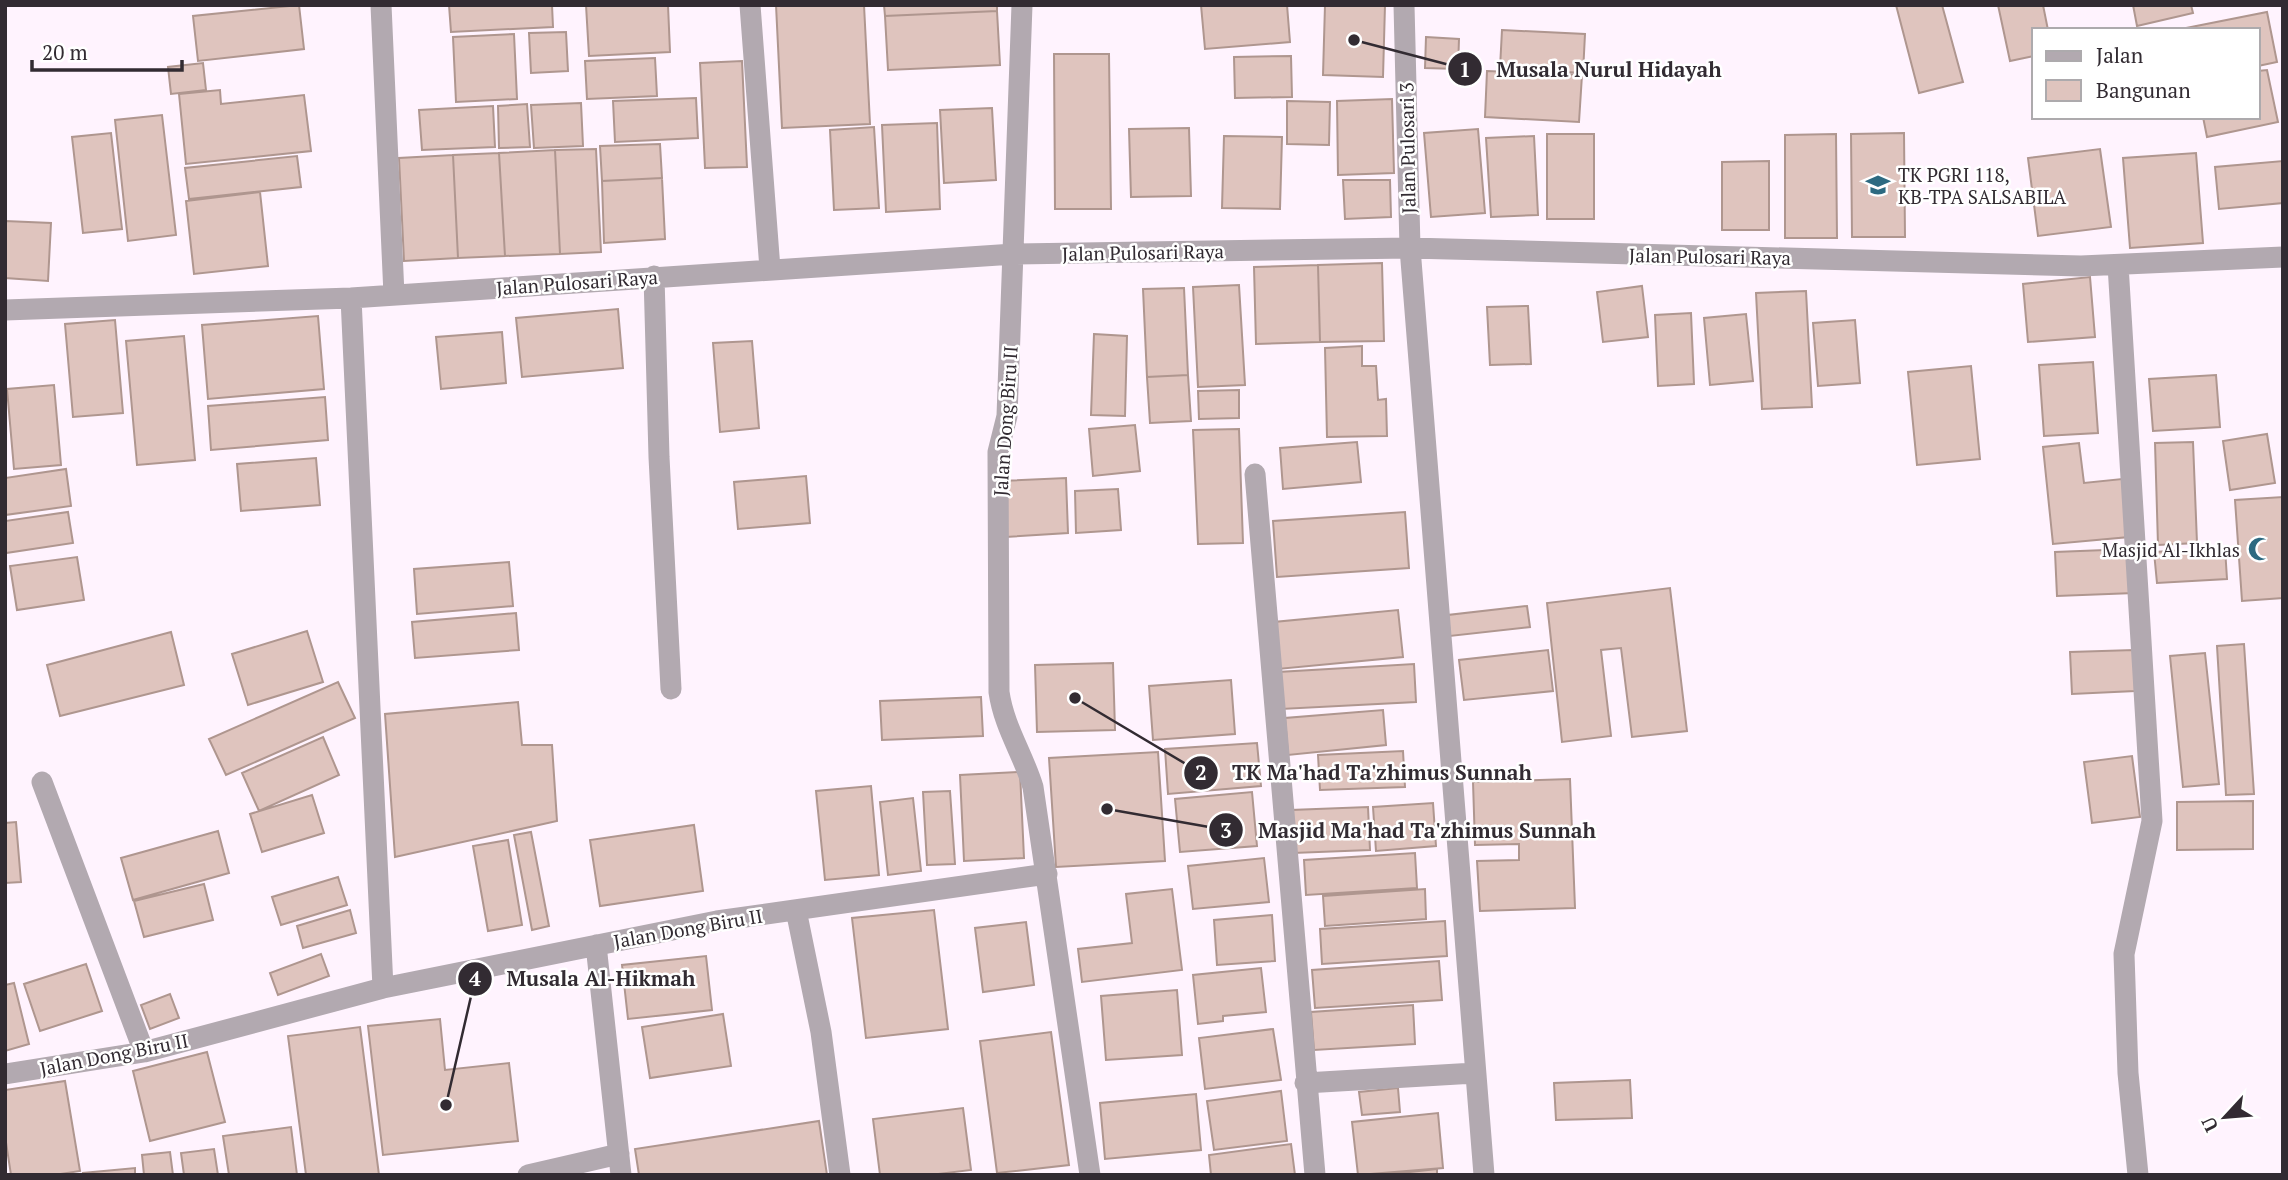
<svg xmlns="http://www.w3.org/2000/svg" width="2288" height="1180" viewBox="0 0 2288 1180" font-family="'PT Serif',serif">
  <style>
    .building { fill: #dfc4be; stroke: #af968f; stroke-width: 2 }
    .lines { fill: none; stroke-linecap: round; stroke-linejoin: round }
    .street { stroke: #b2a9b0; stroke-width: 21 }
    .labels { text-anchor: middle; dominant-baseline: central; stroke-width: 5; stroke-linejoin: round; paint-order: stroke }
    .street-label { font-size: 19px; fill: #322b32; stroke: #fff }
    .poi-label { font-size: 19px; fill: #322b32; stroke: #fff; text-anchor: start }
    .leader { fill: none; stroke: #322b32; stroke-width: 2.5 }
    .callout-dot { fill: #322b32; stroke: #fff; stroke-width: 2.5 }
    .mark-label { font-size: 21px; text-anchor: middle; font-weight: bold; fill: #fff }
    .callout-label { font-size: 21px; text-anchor: middle; font-weight: bold; fill: #322b32; stroke: #fff; stroke-width: 5; stroke-linejoin: round; paint-order: stroke }
  </style>
  <rect width="100%" height="100%" fill="#fff3fe"/>
  <path class="building" d="M 299,5 L 304,49 L 198,61 L 193,16 Z
    M 449,5 L 552,5 L 553,27 L 451,32 Z
    M 586,5 L 668,5 L 670,52 L 589,56 Z
    M 776,5 L 864,5 L 870,124 L 782,128 Z
    M 884,5 L 997,5 L 997,11 L 885,16 Z
    M 1201,5 L 1287,5 L 1290,42 L 1205,49 Z
    M 1325,5 L 1385,5 L 1383,77 L 1323,75 Z
    M 1896,5 L 1942,5 L 1963,82 L 1919,93 Z
    M 1998,5 L 2043,5 L 2048,30 L 2034,30 L 2034,56 L 2010,61 Z
    M 2133,5 L 2191,5 L 2193,13 L 2137,26 Z
    M 997,11 L 1000,65 L 888,70 L 885,16 Z
    M 2267,12 L 2277,62 L 2258,66 L 2258,30 L 2176,30 Z
    M 1502,30 L 1585,34 L 1583,73 L 1500,68 Z
    M 566,32 L 568,71 L 531,73 L 529,33 Z
    M 514,34 L 517,99 L 456,102 L 453,37 Z
    M 1426,37 L 1459,39 L 1458,69 L 1425,68 Z
    M 1054,54 L 1109,54 L 1111,209 L 1055,209 Z
    M 1291,56 L 1292,97 L 1235,98 L 1234,57 Z
    M 655,58 L 657,96 L 587,99 L 585,61 Z
    M 742,61 L 747,167 L 705,168 L 700,63 Z
    M 203,63 L 206,90 L 171,94 L 168,67 Z
    M 2267,70 L 2278,122 L 2207,137 L 2203,117 L 2258,117 L 2258,71 Z
    M 1487,71 L 1582,75 L 1579,122 L 1485,117 Z
    M 220,90 L 221,104 L 304,95 L 311,151 L 186,164 L 179,94 Z
    M 696,98 L 698,138 L 615,142 L 613,101 Z
    M 1392,99 L 1394,173 L 1338,175 L 1337,101 Z
    M 1287,101 L 1330,102 L 1329,145 L 1287,144 Z
    M 581,103 L 583,146 L 534,148 L 531,105 Z
    M 527,104 L 530,147 L 499,148 L 498,106 Z
    M 493,106 L 495,147 L 422,150 L 419,110 Z
    M 992,108 L 996,180 L 944,183 L 940,110 Z
    M 162,115 L 176,235 L 128,241 L 115,120 Z
    M 937,123 L 940,209 L 886,212 L 882,125 Z
    M 874,127 L 879,208 L 834,210 L 830,130 Z
    M 1189,128 L 1191,196 L 1131,197 L 1129,129 Z
    M 1478,129 L 1485,213 L 1431,217 L 1424,133 Z
    M 111,133 L 122,229 L 83,233 L 72,137 Z
    M 1904,133 L 1905,237 L 1852,237 L 1851,134 Z
    M 1547,134 L 1594,134 L 1594,219 L 1547,219 Z
    M 1836,134 L 1837,238 L 1785,238 L 1785,135 Z
    M 1224,136 L 1282,137 L 1280,209 L 1222,208 Z
    M 1534,136 L 1538,215 L 1491,217 L 1486,138 Z
    M 660,144 L 662,178 L 602,181 L 600,146 Z
    M 596,149 L 601,252 L 560,254 L 555,150 Z
    M 2100,149 L 2111,227 L 2038,236 L 2028,158 Z
    M 555,150 L 560,254 L 505,256 L 499,153 Z
    M 499,153 L 505,256 L 458,258 L 453,155 Z
    M 2196,153 L 2203,243 L 2130,248 L 2123,158 Z
    M 453,155 L 458,258 L 404,261 L 399,158 Z
    M 297,156 L 301,187 L 189,199 L 185,168 Z
    M 1769,161 L 1769,230 L 1722,230 L 1722,162 Z
    M 2283,161 L 2283,203 L 2219,209 L 2215,167 Z
    M 662,178 L 665,239 L 604,243 L 602,181 Z
    M 1343,180 L 1390,180 L 1391,217 L 1345,219 Z
    M 260,192 L 268,266 L 194,274 L 186,201 Z
    M 5,221 L 51,223 L 48,281 L 5,278 Z
    M 1382,263 L 1384,341 L 1320,342 L 1318,265 Z
    M 1318,265 L 1320,342 L 1256,344 L 1254,267 Z
    M 2090,277 L 2095,337 L 2028,342 L 2023,284 Z
    M 1239,285 L 1245,385 L 1198,387 L 1193,287 Z
    M 1642,286 L 1648,337 L 1603,342 L 1597,292 Z
    M 1184,288 L 1188,375 L 1147,377 L 1143,289 Z
    M 1806,291 L 1812,407 L 1762,409 L 1756,293 Z
    M 1528,306 L 1531,364 L 1490,365 L 1487,307 Z
    M 618,309 L 623,368 L 522,377 L 516,318 Z
    M 1691,313 L 1694,384 L 1658,386 L 1655,315 Z
    M 1746,314 L 1753,381 L 1710,385 L 1704,318 Z
    M 318,316 L 324,389 L 208,399 L 202,325 Z
    M 115,320 L 123,413 L 73,417 L 65,324 Z
    M 1855,320 L 1860,383 L 1818,386 L 1813,323 Z
    M 502,332 L 506,383 L 441,389 L 436,337 Z
    M 1094,334 L 1127,336 L 1125,416 L 1091,415 Z
    M 184,336 L 195,460 L 137,465 L 126,341 Z
    M 752,341 L 759,428 L 720,432 L 713,343 Z
    M 1362,346 L 1362,366 L 1376,366 L 1378,400 L 1386,399 L 1387,436 L 1327,437 L 1325,348 Z
    M 2093,362 L 2098,433 L 2044,436 L 2039,365 Z
    M 1971,366 L 1980,459 L 1917,465 L 1908,372 Z
    M 1188,375 L 1191,421 L 1150,423 L 1147,377 Z
    M 2216,375 L 2220,427 L 2153,431 L 2149,379 Z
    M 54,385 L 61,465 L 14,469 L 7,389 Z
    M 1239,390 L 1239,418 L 1199,419 L 1198,391 Z
    M 325,397 L 328,440 L 211,450 L 208,406 Z
    M 1135,425 L 1140,471 L 1093,476 L 1089,429 Z
    M 1239,429 L 1243,543 L 1198,544 L 1193,430 Z
    M 2267,434 L 2275,483 L 2230,490 L 2223,441 Z
    M 1357,442 L 1361,482 L 1283,489 L 1280,448 Z
    M 2193,442 L 2197,543 L 2158,545 L 2155,443 Z
    M 2079,443 L 2084,483 L 2122,479 L 2129,537 L 2053,544 L 2043,447 Z
    M 316,458 L 320,505 L 241,511 L 237,464 Z
    M 66,469 L 71,506 L 5,515 L 5,478 Z
    M 806,476 L 810,523 L 738,529 L 734,482 Z
    M 1066,478 L 1068,533 L 1006,537 L 1002,481 Z
    M 1118,489 L 1121,530 L 1076,533 L 1075,491 Z
    M 2283,497 L 2283,598 L 2242,601 L 2235,500 Z
    M 68,512 L 73,543 L 6,553 L 5,521 Z
    M 1405,512 L 1409,568 L 1277,577 L 1273,521 Z
    M 2225,548 L 2227,579 L 2157,583 L 2154,552 Z
    M 2131,549 L 2134,593 L 2057,596 L 2055,552 Z
    M 77,557 L 84,600 L 17,610 L 10,566 Z
    M 509,562 L 513,606 L 417,614 L 414,569 Z
    M 1670,588 L 1687,731 L 1632,737 L 1621,648 L 1601,650 L 1611,736 L 1562,742 L 1547,603 Z
    M 1527,606 L 1530,627 L 1450,636 L 1448,615 Z
    M 1398,610 L 1403,657 L 1278,669 L 1274,622 Z
    M 516,613 L 519,650 L 415,658 L 412,622 Z
    M 307,631 L 323,682 L 248,705 L 232,654 Z
    M 171,632 L 184,685 L 60,716 L 47,665 Z
    M 2244,644 L 2254,794 L 2226,795 L 2217,646 Z
    M 1548,650 L 1553,691 L 1464,700 L 1459,660 Z
    M 2134,650 L 2135,691 L 2072,694 L 2070,652 Z
    M 2205,653 L 2219,784 L 2183,787 L 2170,656 Z
    M 1113,663 L 1115,730 L 1037,732 L 1035,665 Z
    M 1414,664 L 1416,702 L 1281,709 L 1278,672 Z
    M 1231,680 L 1235,734 L 1153,740 L 1149,686 Z
    M 338,682 L 355,718 L 226,775 L 209,739 Z
    M 981,697 L 983,736 L 882,740 L 880,701 Z
    M 518,702 L 522,745 L 552,745 L 557,821 L 395,857 L 385,714 Z
    M 1383,710 L 1386,745 L 1288,755 L 1285,718 Z
    M 323,737 L 339,775 L 259,811 L 242,773 Z
    M 1257,743 L 1261,786 L 1168,794 L 1165,749 Z
    M 1403,751 L 1405,787 L 1320,790 L 1318,755 Z
    M 1158,752 L 1165,861 L 1056,867 L 1049,758 Z
    M 2132,756 L 2140,817 L 2092,823 L 2084,762 Z
    M 1020,772 L 1024,858 L 964,861 L 960,775 Z
    M 1570,779 L 1575,908 L 1480,911 L 1477,861 L 1519,860 L 1519,844 L 1475,845 L 1473,782 Z
    M 871,786 L 879,875 L 825,880 L 816,791 Z
    M 950,791 L 955,864 L 927,865 L 923,792 Z
    M 1252,792 L 1257,846 L 1180,852 L 1175,799 Z
    M 312,795 L 324,833 L 262,852 L 250,814 Z
    M 913,798 L 921,871 L 888,875 L 880,802 Z
    M 2253,801 L 2253,849 L 2177,850 L 2177,802 Z
    M 1433,803 L 1436,846 L 1376,851 L 1373,807 Z
    M 1368,807 L 1370,850 L 1293,853 L 1291,810 Z
    M 16,822 L 21,882 L 5,883 L 5,823 Z
    M 694,825 L 703,891 L 600,906 L 590,840 Z
    M 218,831 L 229,873 L 133,900 L 121,858 Z
    M 531,832 L 549,926 L 532,930 L 514,835 Z
    M 508,840 L 522,925 L 488,931 L 473,846 Z
    M 1415,853 L 1417,888 L 1306,895 L 1304,860 Z
    M 1264,858 L 1269,902 L 1193,909 L 1188,866 Z
    M 338,877 L 347,905 L 281,925 L 272,897 Z
    M 204,884 L 213,920 L 144,937 L 134,901 Z
    M 1172,889 L 1182,970 L 1082,982 L 1078,949 L 1132,943 L 1126,894 Z
    M 1425,889 L 1426,919 L 1325,926 L 1323,896 Z
    M 350,910 L 356,933 L 303,948 L 297,926 Z
    M 934,910 L 948,1029 L 866,1038 L 852,918 Z
    M 1272,915 L 1275,961 L 1217,965 L 1214,920 Z
    M 1445,921 L 1447,956 L 1322,964 L 1320,929 Z
    M 1026,922 L 1034,985 L 983,992 L 975,928 Z
    M 321,954 L 329,976 L 278,995 L 270,973 Z
    M 706,956 L 712,1010 L 628,1019 L 622,965 Z
    M 1439,961 L 1442,1000 L 1315,1008 L 1312,970 Z
    M 86,964 L 102,1011 L 40,1031 L 24,984 Z
    M 1261,968 L 1266,1012 L 1223,1016 L 1223,1021 L 1198,1024 L 1193,975 Z
    M 14,983 L 29,1044 L 5,1051 L 5,985 Z
    M 1177,990 L 1182,1055 L 1106,1060 L 1101,996 Z
    M 170,994 L 179,1018 L 150,1029 L 141,1005 Z
    M 1413,1005 L 1415,1044 L 1314,1050 L 1311,1012 Z
    M 723,1014 L 731,1066 L 650,1078 L 642,1027 Z
    M 440,1019 L 445,1070 L 509,1063 L 518,1141 L 383,1155 L 368,1026 Z
    M 360,1027 L 379,1175 L 306,1175 L 288,1036 Z
    M 1273,1029 L 1281,1080 L 1205,1089 L 1199,1038 Z
    M 1051,1032 L 1069,1165 L 997,1173 L 980,1041 Z
    M 207,1052 L 225,1122 L 150,1141 L 133,1071 Z
    M 1630,1080 L 1632,1118 L 1556,1120 L 1554,1083 Z
    M 65,1081 L 80,1171 L 54,1175 L 11,1175 L 5,1136 L 5,1090 Z
    M 1398,1088 L 1400,1112 L 1362,1115 L 1359,1092 Z
    M 1281,1091 L 1287,1141 L 1214,1150 L 1207,1101 Z
    M 1196,1094 L 1201,1150 L 1105,1159 L 1100,1103 Z
    M 963,1108 L 971,1170 L 930,1175 L 880,1175 L 873,1119 Z
    M 1438,1113 L 1443,1168 L 1358,1175 L 1352,1122 Z
    M 819,1121 L 827,1175 L 639,1175 L 635,1149 Z
    M 291,1127 L 297,1175 L 229,1175 L 223,1136 Z
    M 1291,1144 L 1295,1175 L 1211,1175 L 1209,1155 Z
    M 214,1149 L 218,1175 L 184,1175 L 181,1153 Z
    M 170,1152 L 173,1175 L 144,1175 L 142,1155 Z
    M 135,1168 L 135,1175 L 83,1175 L 83,1173 Z
    M 1437,1169 L 1437,1175 L 1383,1175 Z"/>
  <g class="lines">
    <path class="street" d="M 381,5 L 394,295
      M 750,5 L 770,269
      M 1022,5 L 1007,416 L 998,452 L 999,692 C 1004,727 1023,754 1033,787 L 1090,1175
      M 1404,5 L 1410,248 L 1484,1175
      M 2118,265 L 2152,821 L 2124,954 L 2128,1073 L 2138,1175
      M 654,276 L 659,457 L 671,689
      M 351,298 L 383,988
      M 5,310 L 351,298 L 1014,254 L 1410,248 L 2081,266 L 2283,257
      M 1255,474 L 1315,1175
      M 42,782 L 144,1052
      M 796,910 L 821,1032 L 840,1175
      M 596,945 L 621,1175
      M 5,1074 L 144,1052 L 383,988 L 717,921 L 1047,874
      M 1305,1083 L 1475,1073
      M 528,1175 L 619,1154"/>
  </g>
  <defs>
    <g id="school-bare" transform="scale(1.89)"><path d="M0-5L7-2L0 1L-7-2ZM-4 1L0 2.5L4 1V4Q0 6-4 4Z" fill="#2d6a81" stroke="#fff" stroke-width="2.5" paint-order="stroke"/></g>
    <g id="mosque-bare" transform="scale(1.89)"><path d="M3.5-4.9A6 6 0 1 0 3.5 4.9A5 5 0 1 1 3.5-4.9Z" fill="#2d6a81" stroke="#fff" stroke-width="2.5" paint-order="stroke"/></g>
  </defs>
  <g fill-rule="evenodd">
    <use href="#school-bare" x="1878" y="185"/>
    <use href="#mosque-bare" x="2260" y="549"/>
  </g>
  <g class="labels">
    <g class="street-label">
      <text transform="translate(1407 148) rotate(-91)">Jalan Pulosari 3</text>
      <text transform="translate(1143 252) rotate(-1)">Jalan Pulosari Raya</text>
      <text transform="translate(1710 256) rotate(1)">Jalan Pulosari Raya</text>
      <text transform="translate(577 282) rotate(-4)">Jalan Pulosari Raya</text>
      <text transform="translate(1005 421) rotate(-86)">Jalan Dong Biru II</text>
      <text transform="translate(688 928) rotate(-10)">Jalan Dong Biru II</text>
      <text transform="translate(114 1054) rotate(-11)">Jalan Dong Biru II</text>
    </g>
    <g class="poi-label">
      <text x="1898" y="174">TK PGRI 118,<tspan x="1898" dy="22">KB-TPA SALSABILA</tspan></text>
      <text x="2240" y="549" text-anchor="end">Masjid Al-Ikhlas</text>
    </g>
  </g>
  <path class="leader" d="M1354 40L1465 69M1075 698L1201 773M1107 809L1226 830M446 1105L475 979"/>
  <g class="callout-dot">
    <circle cx="1354" cy="40" r="7"/>
    <circle cx="1075" cy="698" r="7"/>
    <circle cx="1107" cy="809" r="7"/>
    <circle cx="446" cy="1105" r="7"/>
    <circle cx="1465" cy="69" r="18"/>
    <circle cx="1201" cy="773" r="18"/>
    <circle cx="1226" cy="830" r="18"/>
    <circle cx="475" cy="979" r="18"/>
  </g>
  <g class="mark-label">
    <text x="1465" y="77">1</text>
    <text x="1201" y="780">2</text>
    <text x="1226" y="838">3</text>
    <text x="475" y="986">4</text>
  </g>
  <g class="callout-label">
    <text x="1609" y="77">Musala Nurul Hidayah</text>
    <text x="1382" y="780">TK Ma'had Ta'zhimus Sunnah</text>
    <text x="1427" y="838">Masjid Ma'had Ta'zhimus Sunnah</text>
    <text x="601" y="986">Musala Al-Hikmah</text>
  </g>
  <rect width="2288" height="1180" fill="none" stroke="#322b32" stroke-width="14"/>
  <rect x="2032" y="28" width="228" height="91" fill="#ffffff" stroke="#adaaad" stroke-width="2"/>
  <rect x="2046" y="51" width="35" height="10" fill="#b2a9b0" stroke="#adaaad" stroke-width="2"/>
  <text x="2096" y="63" font-size="21" fill="#322b32">Jalan</text>
  <rect x="2046" y="80" width="35" height="21" fill="#dfc4be" stroke="#adaaad" stroke-width="2"/>
  <text x="2096" y="98" font-size="21" fill="#322b32">Bangunan</text>
  <g transform="translate(2225 1117) rotate(244)" stroke="#ffffff" stroke-width="5" paint-order="stroke">
  <path d="M0-5L12 26L0 18L-12 26Z" fill="#322b32"/>
  <text y="-10" font-size="19" font-weight="bold" text-anchor="middle" fill="#322b32">U</text>
  </g>
  <path d="M32 60v10h150v-10" fill="none" stroke="#322b32" stroke-width="3.5"/>
  <text x="42" y="60" font-size="21" fill="#322b32" stroke="#ffffff" stroke-width="5" paint-order="stroke">20 m</text>
</svg>
